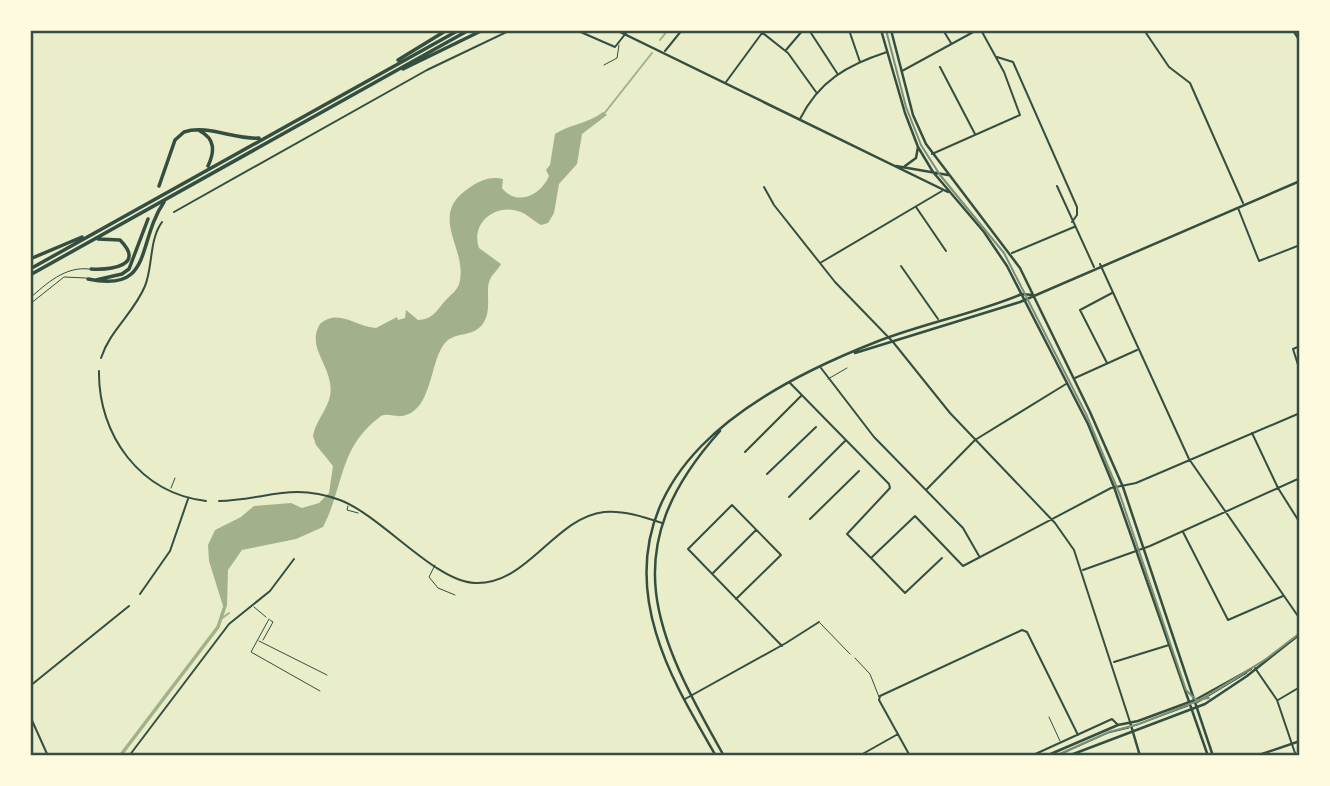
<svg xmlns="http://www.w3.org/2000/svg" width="1330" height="786" viewBox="0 0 1330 786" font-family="'Nunito Sans',sans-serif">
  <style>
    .water { fill: #a3b18a }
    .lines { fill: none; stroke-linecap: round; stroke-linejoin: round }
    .stream { stroke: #a3b18a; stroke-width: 2 }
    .canal { stroke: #a3b18a; stroke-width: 3.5 }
    .service { stroke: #344e41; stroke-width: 1 }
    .minor { stroke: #344e41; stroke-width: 2 }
    .tertiary { stroke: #344e41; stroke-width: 2.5 }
    .secondary { stroke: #344e41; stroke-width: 2.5 }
    .trunk { stroke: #344e41; stroke-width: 3.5 }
    .tram { stroke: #7c8e77; stroke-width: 2 }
    .neatline { fill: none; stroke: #344e41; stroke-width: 2.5 }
  </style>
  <rect width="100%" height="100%" fill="#e9edc9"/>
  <path class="water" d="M 603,112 L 607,115 L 582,134 L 577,164 L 559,184 L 554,213 L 548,223 L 541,225 C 534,221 528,215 521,212 C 497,202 470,222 479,248 L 501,264 C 498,270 491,275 489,282 C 486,294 491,308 485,320 C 476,339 456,330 445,343 C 429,362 433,411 402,416 C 394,417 389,413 381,416 C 338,448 345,484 323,527 L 296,539 L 242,550 L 228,570 L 227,606 L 223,606 L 209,561 L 208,545 L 215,530 L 241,517 L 254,506 L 291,503 L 302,508 L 319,503 L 329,493 L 333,466 L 316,445 L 313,436 C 317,416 334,405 330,383 C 327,362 307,345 320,324 C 339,308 355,327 376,328 L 397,317 L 398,320 L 405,318 L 406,310 L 418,320 C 431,320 437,311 444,302 C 450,295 459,290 460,280 C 466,245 426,214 472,186 C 481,180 492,176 503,179 L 502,188 C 517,207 541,195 549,176 L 546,170 L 550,165 L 555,134 C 570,124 588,124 603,112 Z"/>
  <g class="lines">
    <path class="stream" d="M 660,40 L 668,30
      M 603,115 L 652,53
      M 221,619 L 229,613"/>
    <path class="canal" d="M 120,756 L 218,627 L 225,606"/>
    <path class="service" d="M 604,65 L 617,58 L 619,45
      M 30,298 C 46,284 65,266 89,269
      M 30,304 L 64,277 L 86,278
      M 828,379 L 847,368
      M 171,488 L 175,478
      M 348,506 L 347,510 L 358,513
      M 435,565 L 429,577 L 438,588 L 455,595
      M 254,607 L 266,617
      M 269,619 L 251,652 L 320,691
      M 820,623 L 850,654
      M 263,640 L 273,622 L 270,620
      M 259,641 L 327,675
      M 855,658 L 870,674 L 879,697
      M 1197,703 L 1247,673
      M 1049,717 L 1060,741
      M 1134,726 L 1188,706
      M 1057,756 L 1108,733 L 1129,728"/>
    <path class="minor" d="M 576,30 L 615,47 L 626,33
      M 759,30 L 788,53 L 816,92
      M 809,30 L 837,73
      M 849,30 L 860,62
      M 943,30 L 951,43
      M 1144,30 L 1169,67 L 1190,83 L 1243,203
      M 786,50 L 803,30
      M 665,51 L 682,30
      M 997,57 L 1013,62 L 1077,207 L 1077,215 L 1072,222
      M 940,67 L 975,134
      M 902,71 L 977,30
      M 726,82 L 762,33
      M 800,119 C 819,81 847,65 887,52
      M 932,154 L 1020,115 L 1004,72 L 981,30
      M 1057,186 L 1094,267
      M 764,187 L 774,205 L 835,282 L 893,342 L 950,413 L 1055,523 L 1074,550 L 1130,722
      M 916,207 L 946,251
      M 1238,208 L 1259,261 L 1300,245
      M 174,212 L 427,70 L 511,30
      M 1012,253 L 1074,227
      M 820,263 L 942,191
      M 1100,264 L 1189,459 L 1300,619
      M 901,266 L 938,319
      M 1300,346 L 1293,349 L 1300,371
      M 101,358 C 110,330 134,313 145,286 C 153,266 149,240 162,222
      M 1107,363 L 1080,310 L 1112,293
      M 821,368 L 874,437 L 963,528 L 979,556
      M 99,371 C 98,435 140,493 206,501
      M 1075,378 L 1137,350
      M 790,383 L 889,484 L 890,488 L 847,534 L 871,558 L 915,516 L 963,566 L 1111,488 L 1136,483 L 1300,413
      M 1252,433 L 1278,488 L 1300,523
      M 745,452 L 801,396
      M 767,474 L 816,427
      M 926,490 L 975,440 L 1066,384
      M 789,497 L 845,441
      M 219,501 C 266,500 290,482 340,500 C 382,516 435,582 475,583 C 528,585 554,518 604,512 C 623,510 644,517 662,523
      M 810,519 L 859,471
      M 1183,532 L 1228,620 L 1283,596
      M 871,558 L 905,593 L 942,558
      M 1083,570 L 1150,546 L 1300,478
      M 713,573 L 756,530
      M 140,594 L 170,551 L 188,499
      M 736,599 L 781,555 L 732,505 L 688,549 L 782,646
      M 1114,662 L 1169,645
      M 1255,668 L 1277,700 L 1296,756
      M 30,686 L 129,606
      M 685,699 L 786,643 L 819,622
      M 1278,700 L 1300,687
      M 30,716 L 48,756
      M 129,756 L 229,624 L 270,591 L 294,559
      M 859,756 L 898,734
      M 910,756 L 879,700 L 880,696 L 1022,630 L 1027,632 L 1078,735
      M 1031,756 L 1112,719 L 1118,725"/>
    <path class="tertiary" d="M 1130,722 L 1140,756
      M 1046,756 L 1118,725 L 1138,721 L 1195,700 L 1251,669
      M 1068,756 L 1205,704 L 1247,676 L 1300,634"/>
    <path class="secondary" d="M 616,30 L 948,192
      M 881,30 L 905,113 L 918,147 L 933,172 L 984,232 L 1007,266 L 1088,424 L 1114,487 L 1208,756
      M 891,30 L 913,115 L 926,144 L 1020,268 L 1090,412 L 1123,487 L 1213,756
      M 1293,30 L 1300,41
      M 896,166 L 948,175
      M 905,166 L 916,158 L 918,147
      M 855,353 L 1020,302 L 1300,181
      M 720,431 C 613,550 655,634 724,756
      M 716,756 C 693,716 669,677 656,633 C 608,474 751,391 876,342 C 924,323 975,314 1022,294 L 1033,295
      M 1256,756 L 1300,741"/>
    <path class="trunk" d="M 398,60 L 447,30
      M 403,69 L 483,30
      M 200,131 C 215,139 215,151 208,166
      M 159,186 L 175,140 L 184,132 C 207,124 235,140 259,138
      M 30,259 L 82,237
      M 30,269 L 459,30
      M 91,269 C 110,270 146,266 120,240 L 98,239
      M 30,275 L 469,30
      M 88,279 C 154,293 136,243 164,202
      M 96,280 L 122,274 L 129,269 L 148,219"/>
    <path class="tram" d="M 886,30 L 906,107 L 921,145 L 940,175 L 1004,253 L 1086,414 L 1120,495 L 1186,690 L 1196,700 L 1209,698
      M 1295,30 L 1300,37
      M 1055,756 L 1109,732 L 1139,724 L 1200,700 L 1266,659 L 1300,633"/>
  </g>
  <rect width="1330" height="786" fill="none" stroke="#fefae0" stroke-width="63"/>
  <rect x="32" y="32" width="1266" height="722" class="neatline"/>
</svg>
